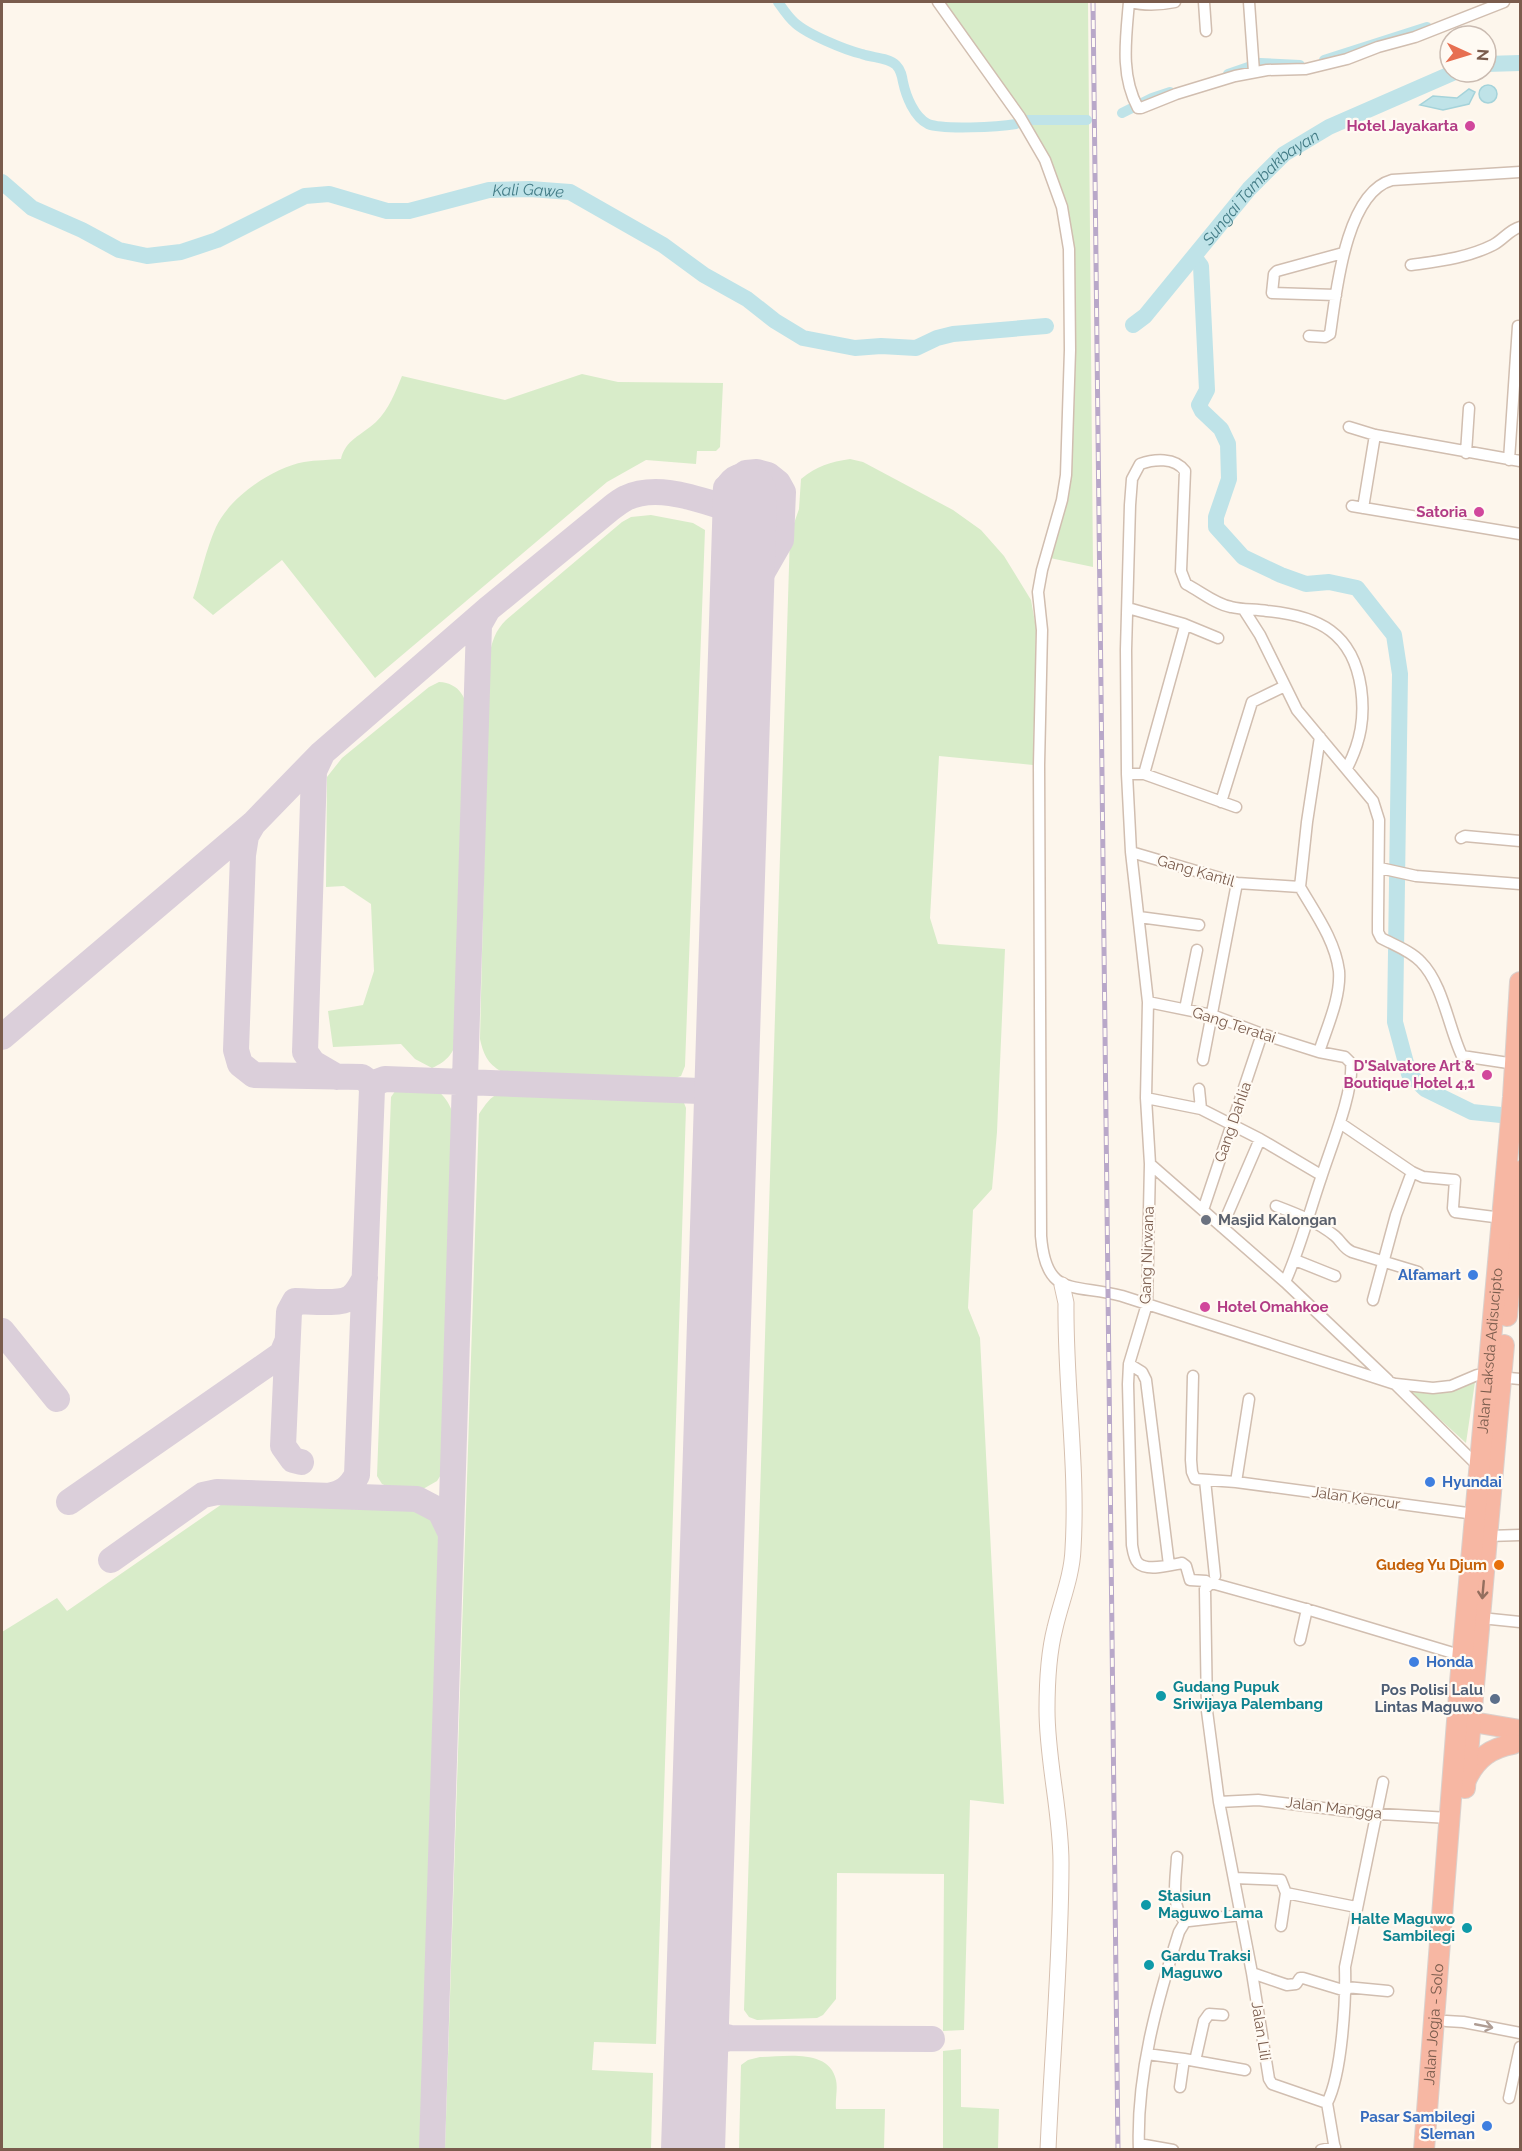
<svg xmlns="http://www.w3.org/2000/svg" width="1522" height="2151" viewBox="0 0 1522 2151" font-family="Raleway,sans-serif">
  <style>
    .green { fill: #d8ecc9 }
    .water { fill: #bfe3e8; stroke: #a5d3da; stroke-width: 1.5 }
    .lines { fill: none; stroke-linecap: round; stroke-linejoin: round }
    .canal { stroke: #bfe3e8; stroke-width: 10 }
    .river { stroke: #bfe3e8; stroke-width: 16 }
    .taxiway { stroke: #dbcfda; stroke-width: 26 }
    .runway { stroke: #dbcfda; stroke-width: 64 }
    .street-casing { stroke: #d1beb0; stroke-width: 13 }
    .secondary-casing { stroke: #d6c0b0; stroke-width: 17 }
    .highway-casing { stroke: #dad1cd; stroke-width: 22 }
    .street { stroke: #fff; stroke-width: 10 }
    .secondary { stroke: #fff; stroke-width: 15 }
    .highway { stroke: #f7b7a3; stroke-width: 20 }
    .rail-casing { stroke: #b9a8c9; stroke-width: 5 }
    .rail { stroke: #fffaf3; stroke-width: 3; stroke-dasharray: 9; stroke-linecap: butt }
    .oneway { stroke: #936e5e }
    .oneway2 { stroke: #af9d94 }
    .hotel-dot { fill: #d1479c; stroke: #fffaf3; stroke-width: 2 }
    .worship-dot { fill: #6b7280; stroke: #fffaf3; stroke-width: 2 }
    .shop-dot { fill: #3f7fe0; stroke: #fffaf3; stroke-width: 2 }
    .food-dot { fill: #e8710a; stroke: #fffaf3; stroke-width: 2 }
    .culture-dot { fill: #0f9aa8; stroke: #fffaf3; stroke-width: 2 }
    .service-dot { fill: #5c6f8a; stroke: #fffaf3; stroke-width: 2 }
    .labels { text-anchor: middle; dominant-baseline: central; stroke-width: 4.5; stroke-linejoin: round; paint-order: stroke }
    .hotel-label { font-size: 15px; font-weight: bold; fill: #b23c85; stroke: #fffaf3; text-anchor: end }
    .street-label { font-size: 15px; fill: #7a5c4d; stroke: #fffaf3 }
    .worship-label { font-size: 15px; font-weight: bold; fill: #5b616d; stroke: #fffaf3; text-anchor: start }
    .shop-label { font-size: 15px; font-weight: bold; fill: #366cbe; stroke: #fffaf3; text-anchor: end }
    .food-label { font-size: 15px; font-weight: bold; fill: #c56008; stroke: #fffaf3; text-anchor: end }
    .culture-label { font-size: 15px; font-weight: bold; fill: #0d838f; stroke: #fffaf3; text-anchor: start }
    .service-label { font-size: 15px; font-weight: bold; fill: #4e5e75; stroke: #fffaf3; text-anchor: end }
    .water-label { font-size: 16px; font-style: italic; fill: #437c86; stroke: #fffaf3 }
  </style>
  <rect width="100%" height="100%" fill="#fdf6ec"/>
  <path class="green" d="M 943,2 L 1088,2 L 1089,117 L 1026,118 Z
    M 1089,124 L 1093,567 L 1050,558 L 1064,512 L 1073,246 C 1069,200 1052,164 1030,125 Z
    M 582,374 L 618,382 L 723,383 L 720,447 L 716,451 L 697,451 L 696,464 L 646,460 L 607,482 L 375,678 L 282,560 L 213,615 L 193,598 C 201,575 206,549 216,527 C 230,497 272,468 304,462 C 316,460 329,460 341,459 C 345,440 362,435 376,422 C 389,409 395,393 402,376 L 505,400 Z
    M 850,459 L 863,462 L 953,510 L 981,530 L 1004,556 L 1031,600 L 1036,628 L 1033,765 L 939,756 L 930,918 L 938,944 L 1005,949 L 997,1132 L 992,1189 L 973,1210 L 968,1308 L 980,1338 L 1004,1804 L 970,1800 L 964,2030 L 943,2031 L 944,1874 L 837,1873 L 836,1999 L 823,2015 L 817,2018 L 757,2020 L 749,2017 L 744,2010 L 790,535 L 799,509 L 801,479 C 817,466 830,462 850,459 Z
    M 651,515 L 693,523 L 705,530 L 685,1066 L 681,1076 L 669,1080 L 504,1073 C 489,1065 484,1057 480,1039 L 489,657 C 492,641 495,631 506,620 L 622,522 L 631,517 Z
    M 439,682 C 460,683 468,699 468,719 L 459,1037 C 453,1053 448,1061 432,1068 L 415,1059 L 401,1044 L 333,1047 L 328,1011 L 363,1005 L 374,971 L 371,904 L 344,886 L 326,887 L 327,777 L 342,758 L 429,687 Z
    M 429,1086 C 446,1093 453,1109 456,1126 L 444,1470 L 437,1481 L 423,1489 L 391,1488 L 382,1484 L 377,1476 L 391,1097 L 398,1087 Z
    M 513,1091 L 678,1098 L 684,1103 L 686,1108 L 656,2044 L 594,2042 L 592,2070 L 653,2073 L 651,2149 L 445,2149 L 479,1114 C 490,1098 493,1093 513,1091 Z
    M 1475,1382 L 1466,1443 L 1410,1392 C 1434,1393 1453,1390 1475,1382 Z
    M 225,1502 L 297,1507 L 423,1509 C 436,1517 439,1525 442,1539 L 423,2149 L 2,2149 L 2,1632 L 57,1598 L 67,1611 Z
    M 961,2049 L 961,2107 L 999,2109 L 998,2149 L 943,2149 L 943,2051 Z
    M 760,2057 C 784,2057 829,2048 836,2080 C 838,2089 835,2100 836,2109 L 885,2109 L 884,2149 L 739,2149 L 741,2065 L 748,2060 Z"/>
  <path class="water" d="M1479 94a9 9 0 1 1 18 0a9 9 0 1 1-18 0Z
    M 1469,89 L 1475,92 L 1469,104 L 1443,110 L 1420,105 L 1433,96 L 1457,98 Z"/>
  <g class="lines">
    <path class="canal" d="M 778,2 C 783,9 788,17 795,23 C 807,34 845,50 862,54 C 872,58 888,57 896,65 C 901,70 902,76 903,82 C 906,96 914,117 928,124 C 943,130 998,127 1016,124
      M 1324,60 L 1427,27
      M 1228,74 L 1260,63 L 1300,65
      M 1122,113 L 1152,98 L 1170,92
      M 1028,120 L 1087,120"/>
    <g class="river">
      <path d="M 1486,64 L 1520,63"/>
      <path id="s1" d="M 2,182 L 32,208 L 82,230 L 119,250 L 147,256 L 181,252 L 217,240 L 305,196 L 329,194 L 387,211 L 409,211 L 489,190 L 530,189 L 570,192 L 663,245 L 704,275 L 747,299 L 775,321 L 803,338 L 855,348 L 881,346 L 916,348 L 937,338 L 953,334 L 1046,326"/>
      <path d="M 1195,258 L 1201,266 L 1207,390 L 1199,405 L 1202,411 L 1221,429 L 1228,444 L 1229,479 L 1216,517 L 1216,527 L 1243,557 L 1281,575 L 1306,584 L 1329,582 L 1357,588 L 1394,635 L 1400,674 L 1395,1022 L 1409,1074 L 1425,1089 L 1472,1112 L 1520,1117"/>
      <path id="s2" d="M 1133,325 L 1145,316 L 1249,189 L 1284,154 L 1329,127 L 1455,72"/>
    </g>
    <path class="taxiway" d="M 742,608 L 781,540 L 783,492 L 778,483 L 768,475 L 757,472 L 746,473 L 726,488 L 724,507 L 744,534
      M 321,756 L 314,771 L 305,1052 L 313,1063 L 337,1077
      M 253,824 L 246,836 L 243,855 L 236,1050 L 240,1064 L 254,1075 L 362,1077 L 369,1082 L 372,1089 L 357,1475 C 350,1488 343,1493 329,1496
      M 2,1037 L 253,824 L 321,754 L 488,609 L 610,509 C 615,505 620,501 626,498 C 656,484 694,498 724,507
      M 372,1089 L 377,1082 L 385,1079 L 700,1091 L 713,1096 L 726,1111
      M 700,1091 C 714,1086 721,1080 727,1066
      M 2,1331 L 57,1399
      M 301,1462 L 293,1460 L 283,1446 L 289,1312 L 295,1301 C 308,1301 339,1305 350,1298 C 357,1294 361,1285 365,1278
      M 69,1502 L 282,1354 L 287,1342
      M 111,1560 L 203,1495 L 217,1492 L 417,1499 L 440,1511 L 451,1534
      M 698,2011 C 703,2032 710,2033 730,2038
      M 696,2063 C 702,2043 711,2042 730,2038 L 932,2039
      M 432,2150 L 479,625 L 488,609"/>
    <path class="runway" d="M 693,2150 L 745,495"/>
    <g class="street-casing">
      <path id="street" d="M 938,2 L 1020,117 L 1045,160 L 1062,207 L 1069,249 L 1070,350 L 1066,475 L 1062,500 L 1042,570 L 1038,592 L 1042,630 L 1039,765 L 1041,1236 C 1046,1299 1074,1283 1122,1296 L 1395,1384 L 1479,1467
        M 1129,2 C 1126,38 1120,75 1138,108 L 1141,108 L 1176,94 L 1235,76 L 1267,70 L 1306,69 L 1347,59 L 1378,47 L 1415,37 L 1504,2
        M 1131,2 C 1145,6 1160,5 1175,2
        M 1204,2 L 1206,31
        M 1249,2 L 1254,72
        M 1411,265 C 1439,261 1467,258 1493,245 C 1503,240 1509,230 1520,227
        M 1336,295 L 1272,293 L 1274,274 L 1277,271 L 1343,253
        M 1309,336 L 1325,337 L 1330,334 C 1336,294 1345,193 1392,180 L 1520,172
        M 1349,427 L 1375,435 L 1520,461
        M 1466,453 L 1469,408
        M 1509,460 L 1518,326
        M 1352,506 L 1520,534
        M 1363,508 L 1375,435
        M 1128,608 L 1184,624 L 1218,638
        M 1244,610 L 1260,635 L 1297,710 L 1373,801 L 1379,820 L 1378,920 L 1378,932 L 1381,938 C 1394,945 1411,951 1421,962 C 1443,984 1449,1029 1462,1056 L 1515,1064
        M 1127,774 L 1144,774 L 1236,807
        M 1144,774 L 1185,626
        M 1221,802 L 1252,702 L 1285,686
        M 1461,838 L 1465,836 L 1520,841
        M 1131,852 L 1237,883 L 1300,887
        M 1380,868 L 1416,876 L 1520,884
        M 1300,887 C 1315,913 1335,940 1339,971 C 1341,997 1327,1027 1319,1052
        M 1300,887 L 1307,822 L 1320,737
        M 1139,917 L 1199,925
        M 1148,1002 L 1212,1015 L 1262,1034 L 1319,1052 L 1345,1057 L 1351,1063 C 1354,1092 1330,1149 1321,1178 C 1309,1213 1300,1249 1285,1282
        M 1185,1009 L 1197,950
        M 1203,1060 L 1237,883
        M 1199,1089 L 1201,1109
        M 1146,1098 L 1201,1109 L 1260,1139 L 1321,1175
        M 1340,1123 L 1412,1172 L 1423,1177 L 1455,1180 L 1453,1208 L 1455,1212 L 1502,1218
        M 1150,1164 L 1285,1282 L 1388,1380
        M 1276,1206 C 1297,1214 1318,1222 1335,1236 C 1342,1242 1343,1248 1352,1252 L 1418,1272
        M 1203,1210 L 1262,1034
        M 1222,1227 L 1260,1139
        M 1295,1260 L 1335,1276
        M 1373,1300 L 1396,1215 L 1412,1172
        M 1129,1364 L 1142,1372 L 1146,1380 L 1169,1565
        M 1193,1376 L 1191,1460 L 1192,1472 L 1195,1479 L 1236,1482 L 1475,1514
        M 1396,1384 L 1433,1388 L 1451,1386 L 1477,1375 L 1520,1379
        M 1205,1480 L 1215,1576
        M 1236,1482 L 1249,1399
        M 1488,1536 L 1520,1535
        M 1210,1584 L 1206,1581 L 1190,1580 L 1186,1566 L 1182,1563 C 1171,1565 1147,1572 1138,1563 C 1134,1559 1133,1551 1132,1545 L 1128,1384 L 1129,1364 L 1147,1304 L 1150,1164 L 1146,1098 L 1148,1002 L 1131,852 L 1127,774 L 1126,650 L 1130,505 L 1132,479 L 1140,464 C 1154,459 1175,457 1185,471 L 1181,571 L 1186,584 C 1200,591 1215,604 1231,607 C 1243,610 1255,609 1267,611 C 1319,616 1353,633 1361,688 C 1365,717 1361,741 1347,768
        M 1481,1618 L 1520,1622
        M 1300,1640 L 1307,1609
        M 1219,1802 L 1258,1800 L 1364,1813 L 1449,1818
        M 1177,1857 C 1176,1879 1170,1905 1185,1922
        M 1235,1878 L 1281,1880 L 1286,1893 L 1281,1926
        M 1286,1893 L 1356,1907
        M 1252,1973 L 1287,1985 L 1296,1984 L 1300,1978 L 1303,1978 L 1346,1991
        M 1346,1987 L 1388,1991
        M 1446,2021 L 1463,2022 L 1520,2033
        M 1147,2054 L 1184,2059 L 1245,2070
        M 1195,2061 L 1204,2021 L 1209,2014 L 1223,2015
        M 1180,2087 L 1184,2059
        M 1509,2098 L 1520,2047
        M 1327,2103 C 1342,2074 1346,2000 1345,1967 L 1383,1782
        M 1139,2144 L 1173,2150
        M 1139,2150 C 1136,2076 1157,2001 1179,1932 L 1185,1922 L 1189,1921 L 1241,1915
        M 1321,2150 L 1335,2147
        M 1335,2150 L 1327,2103 L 1272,2084 L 1269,2079 L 1252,1973 L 1219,1802 L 1207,1711 L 1205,1589 L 1210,1584 L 1215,1584 L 1313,1611 L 1463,1656"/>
    </g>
    <g class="secondary-casing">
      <path id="secondary" d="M 1048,2150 C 1052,2054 1061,1959 1061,1863 C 1061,1812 1047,1761 1047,1710 C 1047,1682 1048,1655 1055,1628 C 1061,1602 1072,1576 1073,1549 C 1078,1467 1065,1385 1066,1303 L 1062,1285"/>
    </g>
    <g class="highway-casing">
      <g id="highway">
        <path d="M 1507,1316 L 1520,1171"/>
        <path d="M 1461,1720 L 1520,1730"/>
        <path d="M 1467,1778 C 1477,1758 1491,1748 1513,1744"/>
        <path d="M 1465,1788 L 1504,1345"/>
        <path id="s3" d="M 1424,2150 L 1460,1682 L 1513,1097 L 1520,982"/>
      </g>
    </g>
    <use href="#street" class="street"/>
    <use href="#secondary" class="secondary"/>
    <use href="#highway" class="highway"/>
    <g class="rail-casing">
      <path id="rail" d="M 1093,2 L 1118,2150"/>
    </g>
    <use href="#rail" class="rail"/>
  </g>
  <defs><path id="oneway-shaft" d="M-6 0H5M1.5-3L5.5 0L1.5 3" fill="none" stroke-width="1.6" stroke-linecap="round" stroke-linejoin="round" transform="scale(1.5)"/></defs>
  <use class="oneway" href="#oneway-shaft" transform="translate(1483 1590) rotate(95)"/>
  <use class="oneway2" href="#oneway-shaft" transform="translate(1484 2026) rotate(11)"/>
  <g class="hotel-dot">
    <circle cx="1470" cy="126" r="6"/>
    <circle cx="1479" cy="512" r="6"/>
    <circle cx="1487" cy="1075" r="6"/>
    <circle cx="1205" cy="1307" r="6"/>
  </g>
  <circle class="worship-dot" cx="1206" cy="1220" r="6"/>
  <g class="shop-dot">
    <circle cx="1473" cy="1275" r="6"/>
    <circle cx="1430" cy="1482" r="6"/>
    <circle cx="1414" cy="1662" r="6"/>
    <circle cx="1487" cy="2126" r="6"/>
  </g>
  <circle class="food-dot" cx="1499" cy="1565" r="6"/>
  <g class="culture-dot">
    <circle cx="1161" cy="1696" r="6"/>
    <circle cx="1146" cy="1905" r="6"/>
    <circle cx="1467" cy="1928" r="6"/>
    <circle cx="1149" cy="1965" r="6"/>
  </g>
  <circle class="service-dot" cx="1495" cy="1699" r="6"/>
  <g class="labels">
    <g class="hotel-label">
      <text x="1458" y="126">Hotel Jayakarta</text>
      <text x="1467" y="512">Satoria</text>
      <text x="1475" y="1066">D'Salvatore Art &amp;<tspan x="1475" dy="17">Boutique Hotel 4,1</tspan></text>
      <text x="1217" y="1307" text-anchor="start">Hotel Omahkoe</text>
    </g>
    <g class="street-label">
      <text transform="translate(1196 871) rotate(16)">Gang Kantil</text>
      <text transform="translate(1234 1025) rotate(18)">Gang Teratai</text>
      <text transform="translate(1233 1122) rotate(-71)">Gang Dahlia</text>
      <text transform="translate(1147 1255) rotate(-88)">Gang Nirwana</text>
      <text stroke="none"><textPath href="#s3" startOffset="802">Jalan Laksda Adisucipto</textPath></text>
      <text transform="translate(1356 1498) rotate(8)">Jalan Kencur</text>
      <text transform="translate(1334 1808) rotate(7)">Jalan Mangga</text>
      <text stroke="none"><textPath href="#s3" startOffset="126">Jalan Jogja - Solo</textPath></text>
      <text transform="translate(1261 2031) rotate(81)">Jalan Lili</text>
    </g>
    <g class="worship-label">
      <text x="1218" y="1220">Masjid Kalongan</text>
    </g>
    <g class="shop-label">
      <text x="1461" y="1275">Alfamart</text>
      <text x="1442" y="1482" text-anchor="start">Hyundai</text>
      <text x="1426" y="1662" text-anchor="start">Honda</text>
      <text x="1475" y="2117">Pasar Sambilegi<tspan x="1475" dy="17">Sleman</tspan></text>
    </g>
    <g class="food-label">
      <text x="1487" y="1565">Gudeg Yu Djum</text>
    </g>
    <g class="culture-label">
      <text x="1173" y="1687">Gudang Pupuk<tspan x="1173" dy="17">Sriwijaya Palembang</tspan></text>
      <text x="1158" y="1896">Stasiun<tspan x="1158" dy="17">Maguwo Lama</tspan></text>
      <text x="1455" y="1919" text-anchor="end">Halte Maguwo<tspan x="1455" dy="17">Sambilegi</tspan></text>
      <text x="1161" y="1956">Gardu Traksi<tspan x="1161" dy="17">Maguwo</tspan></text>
    </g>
    <g class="service-label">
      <text x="1483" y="1690">Pos Polisi Lalu<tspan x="1483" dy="17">Lintas Maguwo</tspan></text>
    </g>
    <g class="water-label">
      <text stroke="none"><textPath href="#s2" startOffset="189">Sungai Tambakbayan</textPath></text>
      <text stroke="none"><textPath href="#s1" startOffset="564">Kali Gawe</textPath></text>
    </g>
  </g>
  <rect width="1522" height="2151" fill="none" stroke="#7a5c4d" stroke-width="6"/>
  <g transform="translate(1468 54) rotate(94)"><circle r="28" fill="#fffaf3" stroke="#cabbb1" stroke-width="1.5"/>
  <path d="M0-4.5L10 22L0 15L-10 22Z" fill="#e76f51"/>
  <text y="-9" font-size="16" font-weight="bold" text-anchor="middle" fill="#7a5c4d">N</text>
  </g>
</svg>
